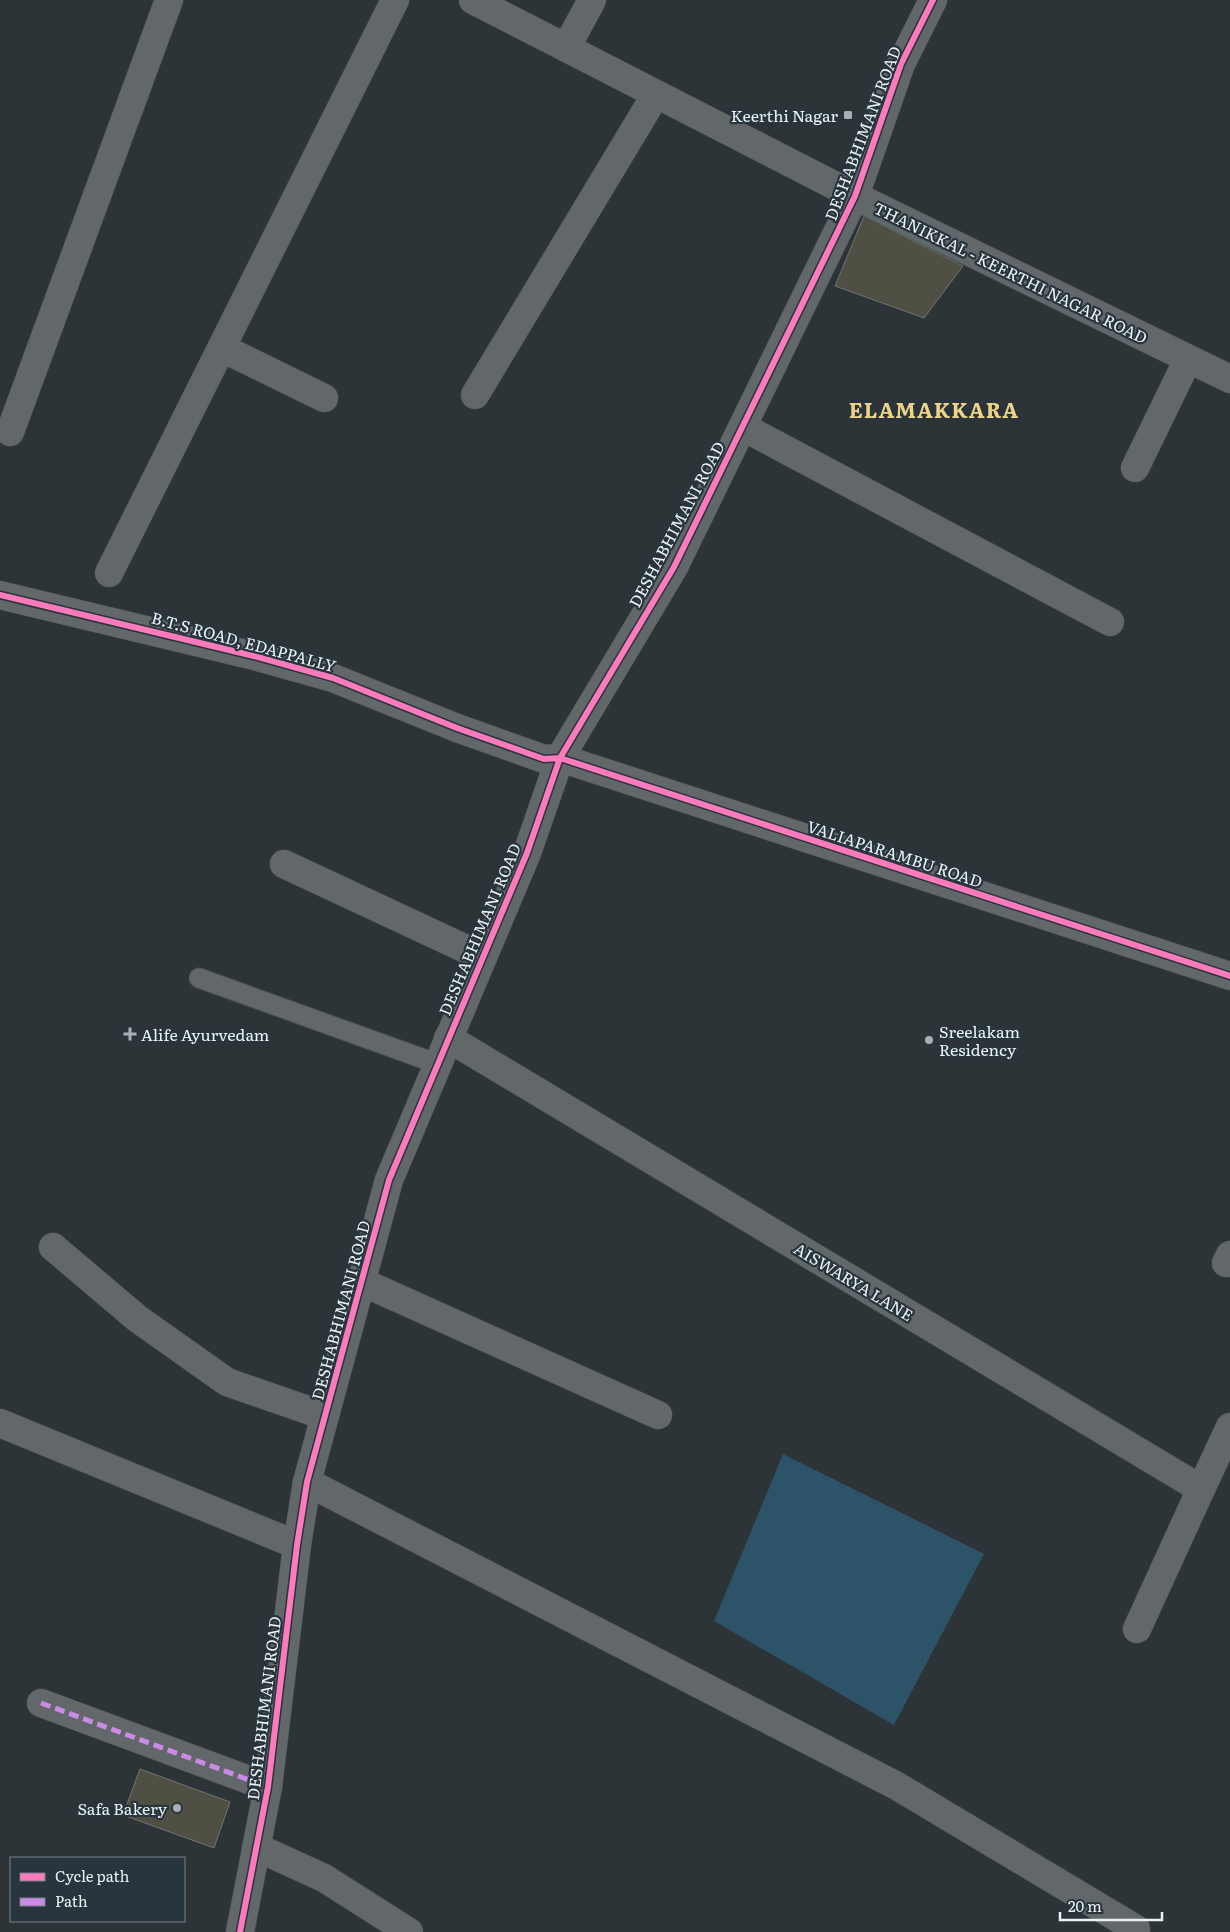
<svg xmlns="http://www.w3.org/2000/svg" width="1230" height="1932" viewBox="0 0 1230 1932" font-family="Literata,serif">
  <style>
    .green { fill: #2d5368 }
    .building { fill: #4f4f44; stroke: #717372 }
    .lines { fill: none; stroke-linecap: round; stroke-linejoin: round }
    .lane-casing { stroke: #494f52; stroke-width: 21 }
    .street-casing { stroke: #494f52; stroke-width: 29 }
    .secondary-casing { stroke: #494f52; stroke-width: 29 }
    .lane { stroke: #62676a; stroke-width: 19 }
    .street { stroke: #62676a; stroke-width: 28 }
    .secondary { stroke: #62676a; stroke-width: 28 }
    .quiet { stroke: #ca8be6; stroke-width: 5; stroke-dasharray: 10 5; stroke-linecap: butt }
    .cycleway-casing { stroke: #29353c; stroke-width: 9 }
    .cycleway { stroke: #fd7abc; stroke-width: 6 }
    .poi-dot { fill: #a8b0b5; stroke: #29353c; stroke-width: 2 }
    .labels { text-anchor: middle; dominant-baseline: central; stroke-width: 4.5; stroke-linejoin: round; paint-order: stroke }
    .poi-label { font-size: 16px; fill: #ebf3f8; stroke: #29353c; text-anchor: end }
    .street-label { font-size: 16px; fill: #ebf3f8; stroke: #29353c }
    .district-label { font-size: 21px; font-weight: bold; letter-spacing: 1px; fill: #efd387; stroke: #29353c }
  </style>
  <rect width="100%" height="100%" fill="#2d3438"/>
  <path class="green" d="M 783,1454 L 984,1554 L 894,1725 L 714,1621 Z"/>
  <path class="building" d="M 864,216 L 963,266 L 924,318 L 835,286 Z
    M 140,1769 L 230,1802 L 214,1848 L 123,1815 Z"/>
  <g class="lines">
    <g class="lane-casing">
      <path id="lane" d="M 199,978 L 438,1064"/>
    </g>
    <g class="street-casing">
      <path id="street" d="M 473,0 L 855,196 L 1230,379
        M 566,48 L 592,0
        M 222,348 L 324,398
        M 475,395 L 656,94
        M 743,427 L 1110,622
        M 10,432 L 169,0
        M 1135,468 L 1188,359
        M 109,573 L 395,0
        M 0,595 L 254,656 L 333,678 L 457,728 L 544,759 L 560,758 L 1230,976
        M 284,864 L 483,957
        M 448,1038 L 1201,1489 L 1230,1427
        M 53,1247 L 138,1319 L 227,1382 L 325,1416
        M 1230,1255 L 1226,1263 L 1230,1263
        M 362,1282 L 658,1415
        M 0,1423 L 297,1545
        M 307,1482 L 897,1786 L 1136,1929
        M 1137,1629 L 1201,1489
        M 41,1703 L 268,1787
        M 256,1847 L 324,1878 L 409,1932"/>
    </g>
    <g class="secondary-casing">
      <path id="secondary" d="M 240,1932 L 268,1787 L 297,1545 L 307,1482 L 389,1180 L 527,853 L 560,758 L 674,567 L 855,196 L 901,64 L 933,0"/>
    </g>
    <use href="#lane" class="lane"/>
    <use href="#street" class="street"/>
    <use href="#secondary" class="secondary"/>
    <path class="quiet" d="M 41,1703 L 268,1787"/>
    <g class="cycleway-casing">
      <path id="cycleway" d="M 0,595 L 254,656 L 333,678 L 457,728 L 544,759 L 560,758 L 1230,976
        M 240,1932 L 268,1787 L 297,1545 L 307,1482 L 389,1180 L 527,853 L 560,758 L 674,567 L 855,196 L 901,64 L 933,0"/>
    </g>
    <use href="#cycleway" class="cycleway"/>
  </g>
  <g class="poi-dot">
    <rect x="843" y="110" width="10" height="10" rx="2.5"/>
    <path d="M127.5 1026.5h5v5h5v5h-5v5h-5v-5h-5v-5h5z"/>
    <circle cx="929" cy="1040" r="5"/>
    <circle cx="177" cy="1808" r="5"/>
  </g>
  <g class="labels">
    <g class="poi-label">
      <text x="838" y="115">Keerthi Nagar</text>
      <text x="939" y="1031" text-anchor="start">Sreelakam<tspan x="939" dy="18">Residency</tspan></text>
      <text x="141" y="1034" text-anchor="start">Alife Ayurvedam</text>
      <text x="167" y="1808">Safa Bakery</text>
    </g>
    <g class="street-label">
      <text transform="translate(862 133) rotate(-69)">DESHABHIMANI ROAD</text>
      <text transform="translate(1011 272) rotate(26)">THANIKKAL - KEERTHI NAGAR ROAD</text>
      <text transform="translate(676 524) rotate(-62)">DESHABHIMANI ROAD</text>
      <text transform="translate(244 641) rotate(15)">B.T.S ROAD, EDAPPALLY</text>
      <text transform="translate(895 853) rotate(18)">VALIAPARAMBU ROAD</text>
      <text transform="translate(479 929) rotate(-67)">DESHABHIMANI ROAD</text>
      <text transform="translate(854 1281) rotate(31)">AISWARYA LANE</text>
      <text transform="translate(340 1310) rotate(-75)">DESHABHIMANI ROAD</text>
      <text transform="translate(263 1708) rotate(-83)">DESHABHIMANI ROAD</text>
    </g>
    <g class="district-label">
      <text x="934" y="408">ELAMAKKARA</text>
    </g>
  </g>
  <rect x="10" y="1857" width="175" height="65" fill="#29353c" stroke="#778187"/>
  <rect x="20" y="1873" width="25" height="8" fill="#fd7abc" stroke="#778187"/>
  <text x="55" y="1882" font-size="15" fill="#ebf3f8">Cycle path</text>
  <rect x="20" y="1898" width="25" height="8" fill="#ca8be6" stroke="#778187"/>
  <text x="55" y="1907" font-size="15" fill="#ebf3f8">Path</text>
  <path d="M1060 1912v8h102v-8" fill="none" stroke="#ebf3f8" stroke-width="2.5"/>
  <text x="1068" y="1912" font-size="15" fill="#ebf3f8" stroke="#29353c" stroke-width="4" paint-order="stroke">20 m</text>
</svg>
